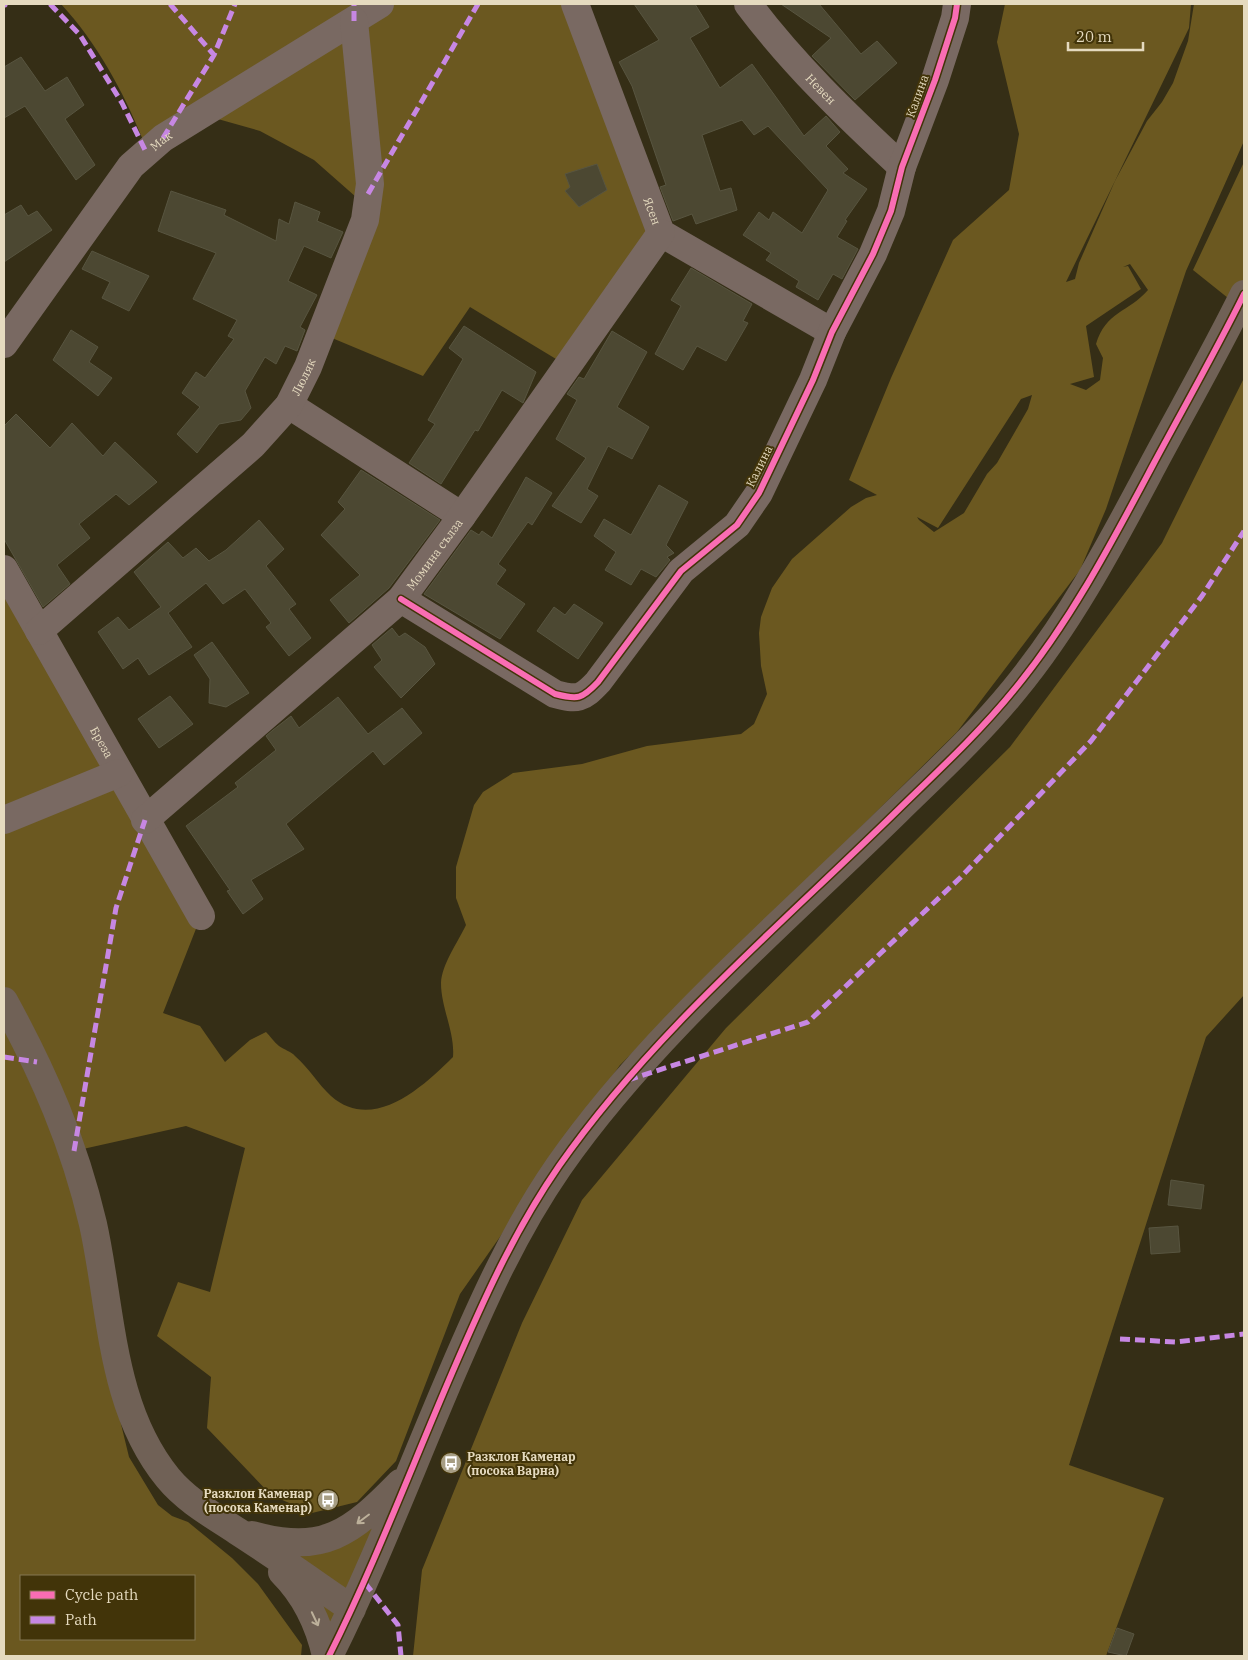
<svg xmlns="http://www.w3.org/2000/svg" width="1248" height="1660" viewBox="0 0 1248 1660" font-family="'IBM Plex Serif',serif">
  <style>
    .green { fill: #6b5820; fill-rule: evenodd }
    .building { fill: #4c4832; stroke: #585540 }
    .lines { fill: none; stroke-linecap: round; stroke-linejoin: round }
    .street { stroke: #796962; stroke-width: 28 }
    .secondary { stroke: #706156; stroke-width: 28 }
    .quiet { stroke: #c787e3; stroke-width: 5; stroke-dasharray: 10 5; stroke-linecap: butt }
    .cycleway-casing { stroke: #423409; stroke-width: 9 }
    .cycleway { stroke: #f96db3; stroke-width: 6 }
    .oneway { stroke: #bcb09a }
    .labels { text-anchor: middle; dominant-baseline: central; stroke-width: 4; stroke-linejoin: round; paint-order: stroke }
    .street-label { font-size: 12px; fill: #e5dabf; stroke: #423409 }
    .poi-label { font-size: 12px; font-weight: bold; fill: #e5dabf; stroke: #423409; text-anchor: start }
  </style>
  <rect width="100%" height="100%" fill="#352e16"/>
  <path class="green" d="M 61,4 L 567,4 L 652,230 L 561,362 L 470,307 L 423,376 L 332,338 L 356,197 L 314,160 L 260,131 L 193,112 L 143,140 C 123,91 97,43 61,4 Z
    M 1005,4 L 1191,4 L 1189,28 L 1066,282 L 1075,279 L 1079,263 L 1115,181 L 1147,121 L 1162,102 L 1173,83 L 1188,41 L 1194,4 L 1244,4 L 1244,141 L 1186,271 L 1106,509 L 1080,570 L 957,732 L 620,1065 L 460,1294 L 396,1461 L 357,1502 L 312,1513 L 271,1495 L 207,1428 L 211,1377 L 157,1336 L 178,1282 L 210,1292 L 245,1148 L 186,1126 L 74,1151 L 4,1001 L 4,569 L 201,916 L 163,1013 L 200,1026 L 225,1062 L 250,1040 L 266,1032 C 270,1036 274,1042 279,1046 C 284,1050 291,1051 295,1056 C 309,1068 318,1084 331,1096 C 373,1133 423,1087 453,1057 C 455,1032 441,1008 441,983 C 442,964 458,942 466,925 L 456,898 L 456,867 L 474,805 L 483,792 L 513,773 L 582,764 L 647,746 L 741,734 L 754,724 L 767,694 L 761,666 L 759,633 L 761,617 L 772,588 L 792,559 L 851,507 L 866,498 L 877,495 L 849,480 L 891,378 L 953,240 L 1009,190 L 1019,134 L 997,42 ZM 1130,264 L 1148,290 C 1128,313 1106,311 1096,344 L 1103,358 L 1100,380 L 1086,390 L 1070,384 L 1094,377 L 1086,326 L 1141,289 L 1128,266 L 1123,267 ZM 1032,395 L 1028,409 L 997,463 L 987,474 L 964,513 L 934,532 L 919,520 L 917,517 L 938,528 L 1021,399 Z
    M 1244,162 L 1244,279 L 1233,302 L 1193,270 Z
    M 1244,378 L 1244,995 L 1206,1037 L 1069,1465 L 1164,1498 L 1106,1656 L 413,1656 L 422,1570 L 522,1323 L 582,1200 L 726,1028 L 1010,747 L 1162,543 Z
    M 4,1026 L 72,1174 L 105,1358 L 129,1457 L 158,1505 L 172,1516 L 188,1522 L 232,1558 L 258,1584 L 302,1645 L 301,1656 L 4,1656 ZM 21,1576 L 194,1576 L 194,1639 L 21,1639 Z
    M 409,1472 L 329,1656 L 279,1542 L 304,1542 Z"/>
  <path class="building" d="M 634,4 L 695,4 L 709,27 L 690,38 L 720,88 L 752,64 L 804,136 L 826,116 L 840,132 L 826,146 L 848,169 L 843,173 L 867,189 L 845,220 L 847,221 L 837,237 L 858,249 L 842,279 L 833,274 L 818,300 L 796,287 L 799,281 L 766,260 L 771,253 L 743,235 L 759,212 L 769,220 L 773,212 L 802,233 L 828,190 L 768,126 L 754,135 L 742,120 L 702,135 L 720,191 L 731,188 L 737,210 L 696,224 L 692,214 L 673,221 L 660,187 L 666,185 L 632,86 L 619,62 L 659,40 Z
    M 781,4 L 819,4 L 861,54 L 877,41 L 897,63 L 855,100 L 812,56 L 831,38 Z
    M 21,57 L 45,91 L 67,77 L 84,105 L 65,119 L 95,165 L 76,180 L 25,106 L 4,118 L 4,67 Z
    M 597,164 L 607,190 L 579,207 L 565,191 L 570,187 L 565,174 Z
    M 171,191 L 226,210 L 224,215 L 276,241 L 279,219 L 289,224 L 295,202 L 320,212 L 317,221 L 343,232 L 331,258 L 304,246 L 288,281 L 317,295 L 300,327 L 305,330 L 297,351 L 285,346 L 276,364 L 265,357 L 245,391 L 251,408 L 241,420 L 219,424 L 197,453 L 177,434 L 200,407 L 182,393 L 196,372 L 205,378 L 234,339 L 228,336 L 237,320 L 193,299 L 216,253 L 158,231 Z
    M 21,205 L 28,216 L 37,211 L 52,230 L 4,262 L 4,215 Z
    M 92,251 L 149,276 L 129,311 L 102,298 L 110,282 L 82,269 Z
    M 691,268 L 752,304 L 743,321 L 748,323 L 726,361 L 697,346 L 683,370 L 655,354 L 681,306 L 671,300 Z
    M 464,326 L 536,372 L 523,403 L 502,390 L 478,431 L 475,430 L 441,484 L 409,463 L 435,424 L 428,420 L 463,359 L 449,348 Z
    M 71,330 L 98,347 L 89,362 L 112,378 L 98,396 L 53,360 Z
    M 612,331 L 647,352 L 617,407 L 649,427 L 632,459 L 608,446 L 587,489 L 598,496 L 581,523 L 552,506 L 586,458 L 556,439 L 577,400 L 567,394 L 579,377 L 584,379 Z
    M 16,414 L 50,448 L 72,423 L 103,456 L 115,442 L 157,482 L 129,505 L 116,494 L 79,524 L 90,538 L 57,565 L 70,584 L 43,607 L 4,539 L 4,426 Z
    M 361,470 L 440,520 L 389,588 L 349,623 L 330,600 L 360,575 L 321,535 L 345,509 L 338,502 Z
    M 526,477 L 552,493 L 532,525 L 528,522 L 498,564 L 506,570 L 496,584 L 525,604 L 500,639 L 424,594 L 471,530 L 479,535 L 482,531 L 492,538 Z
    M 659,485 L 688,502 L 666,545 L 674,553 L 667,557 L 670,560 L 656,577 L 641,569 L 631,585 L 605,570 L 616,552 L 594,536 L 604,519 L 631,535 Z
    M 259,520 L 284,549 L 266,566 L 296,604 L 289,609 L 311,638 L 289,656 L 266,627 L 271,623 L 245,589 L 223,604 L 206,583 L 168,613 L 192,647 L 149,675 L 138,658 L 123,669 L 98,632 L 118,617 L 129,630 L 161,607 L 134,572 L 168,542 L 183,558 L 196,548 L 209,561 L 226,550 Z
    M 574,604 L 603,623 L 578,659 L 537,631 L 554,607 L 565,615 Z
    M 392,628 L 399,637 L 405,633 L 425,647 L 435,664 L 401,698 L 374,667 L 382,660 L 372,645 Z
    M 212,642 L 249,693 L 226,707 L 209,703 L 210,679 L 194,655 Z
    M 170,696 L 193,724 L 159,748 L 138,719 Z
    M 338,697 L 368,734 L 402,708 L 422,733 L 384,765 L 373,751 L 286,824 L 304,849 L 251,880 L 263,899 L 243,914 L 227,891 L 230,890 L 186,826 L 238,787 L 235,783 L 276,750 L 266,736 L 273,730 L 291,716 L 299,728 Z
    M 1171,1180 L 1204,1185 L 1201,1209 L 1168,1205 Z
    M 1178,1226 L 1180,1252 L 1151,1254 L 1149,1228 Z
    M 1117,1628 L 1134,1634 L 1126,1656 L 1108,1652 Z"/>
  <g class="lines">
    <g class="street">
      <path id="s1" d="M 575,4 L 661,233 L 832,332"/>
      <path id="s2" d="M 748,4 C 793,64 847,116 902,167"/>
      <path id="s3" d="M 4,344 L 131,166 L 163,138 L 380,4"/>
      <path d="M 289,405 L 462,516"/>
      <path id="s4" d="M 4,569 L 201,916"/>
      <path d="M 401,599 L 555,694 C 578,700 582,699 598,682 L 681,571 L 737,525 L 759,493 L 813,380 L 832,332 L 873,254 L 891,211 L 902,167 L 935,80 L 955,18 L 957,4"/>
      <path id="s5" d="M 39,631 L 253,445 L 289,405 L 308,367 L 365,220 L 370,184 L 354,21"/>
      <path d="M 4,820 L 119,773"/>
      <path id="s6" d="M 145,820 L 401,599 L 462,516 L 661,233"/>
    </g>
    <path class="secondary" d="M 4,1001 C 44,1074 74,1143 93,1224 C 112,1310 110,1407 168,1478 C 187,1501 213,1515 237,1531 C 276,1556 314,1583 352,1609
      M 252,1535 C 324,1555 351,1533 400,1483
      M 282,1572 C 306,1596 319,1624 326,1656
      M 329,1656 C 375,1564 411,1468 452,1373 C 483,1301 514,1231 559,1166 C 652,1033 783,923 898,810 C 938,771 979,733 1014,690 C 1071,621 1112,542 1154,463 C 1184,407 1216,351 1244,294"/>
    <path class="quiet" d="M 50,4 L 80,35 L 122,103 L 146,152
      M 170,4 L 214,55
      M 4,6 L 6,4
      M 354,21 L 354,4
      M 163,138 L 214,55 L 235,4
      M 368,194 L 478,4
      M 4,1057 L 37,1062
      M 628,1080 L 808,1022 L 960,878 L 1091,741 L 1202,596 L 1244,531
      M 74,1151 L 116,908 L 145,820
      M 1120,1339 L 1176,1342 L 1244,1334
      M 365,1583 L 398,1625 L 401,1656"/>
    <g class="cycleway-casing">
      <path id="cycleway" d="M 401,599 L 555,694 C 578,700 582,699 598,682 L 681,571 L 737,525 L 759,493 L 813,380 L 832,332 L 873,254 L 891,211 L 902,167 L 935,80 L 955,18 L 957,4
        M 329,1656 C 375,1564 411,1468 452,1373 C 483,1301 514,1231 559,1166 C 652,1033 783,923 898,810 C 938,771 979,733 1014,690 C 1071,621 1112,542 1154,463 C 1184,407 1216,351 1244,294"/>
    </g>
    <use href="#cycleway" class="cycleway"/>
  </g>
  <defs><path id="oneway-shaft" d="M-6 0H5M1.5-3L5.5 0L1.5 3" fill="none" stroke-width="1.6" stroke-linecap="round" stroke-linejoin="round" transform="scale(1.25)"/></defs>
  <g class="oneway">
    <use href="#oneway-shaft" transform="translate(363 1519) rotate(143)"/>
    <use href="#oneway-shaft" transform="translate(315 1619) rotate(65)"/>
  </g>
  <defs>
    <g id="bus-disc" transform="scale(1.125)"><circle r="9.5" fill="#a79e84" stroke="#423409"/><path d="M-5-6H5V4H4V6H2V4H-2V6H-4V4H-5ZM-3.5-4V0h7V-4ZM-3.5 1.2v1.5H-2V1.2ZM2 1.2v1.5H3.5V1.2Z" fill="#fff"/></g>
  </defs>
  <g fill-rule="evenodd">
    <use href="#bus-disc" x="451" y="1463"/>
    <use href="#bus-disc" x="328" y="1500"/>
  </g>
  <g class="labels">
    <g class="street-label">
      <text stroke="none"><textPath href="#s2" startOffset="112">Невен</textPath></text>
      <text transform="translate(917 96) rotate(-70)">Калина</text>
      <text stroke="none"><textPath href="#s3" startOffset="258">Мак</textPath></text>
      <text stroke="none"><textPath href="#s1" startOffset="221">Ясен</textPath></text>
      <text stroke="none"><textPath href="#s5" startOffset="369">Люляк</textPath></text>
      <text transform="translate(759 466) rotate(-64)">Калина</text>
      <text stroke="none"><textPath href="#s6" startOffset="394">Момина сълза</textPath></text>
      <text stroke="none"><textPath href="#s4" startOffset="199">Бреза</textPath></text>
    </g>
    <g class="poi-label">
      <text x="467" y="1456">Разклон Каменар<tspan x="467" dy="14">(посока Варна)</tspan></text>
      <text x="312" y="1493" text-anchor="end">Разклон Каменар<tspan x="312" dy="14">(посока Каменар)</tspan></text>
    </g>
  </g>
  <rect width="1248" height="1660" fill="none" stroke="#e5dabf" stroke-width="10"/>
  <rect x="20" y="1575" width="175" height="65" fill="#423409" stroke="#837652"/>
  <rect x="30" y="1591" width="25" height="8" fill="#f96db3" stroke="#837652"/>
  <text x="65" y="1600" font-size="15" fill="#e5dabf">Cycle path</text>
  <rect x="30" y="1616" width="25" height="8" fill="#c787e3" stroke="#837652"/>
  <text x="65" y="1625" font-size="15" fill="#e5dabf">Path</text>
  <path d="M1068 42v8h75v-8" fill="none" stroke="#e5dabf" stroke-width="2.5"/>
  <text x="1076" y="42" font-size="15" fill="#e5dabf" stroke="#423409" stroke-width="4" paint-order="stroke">20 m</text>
</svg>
